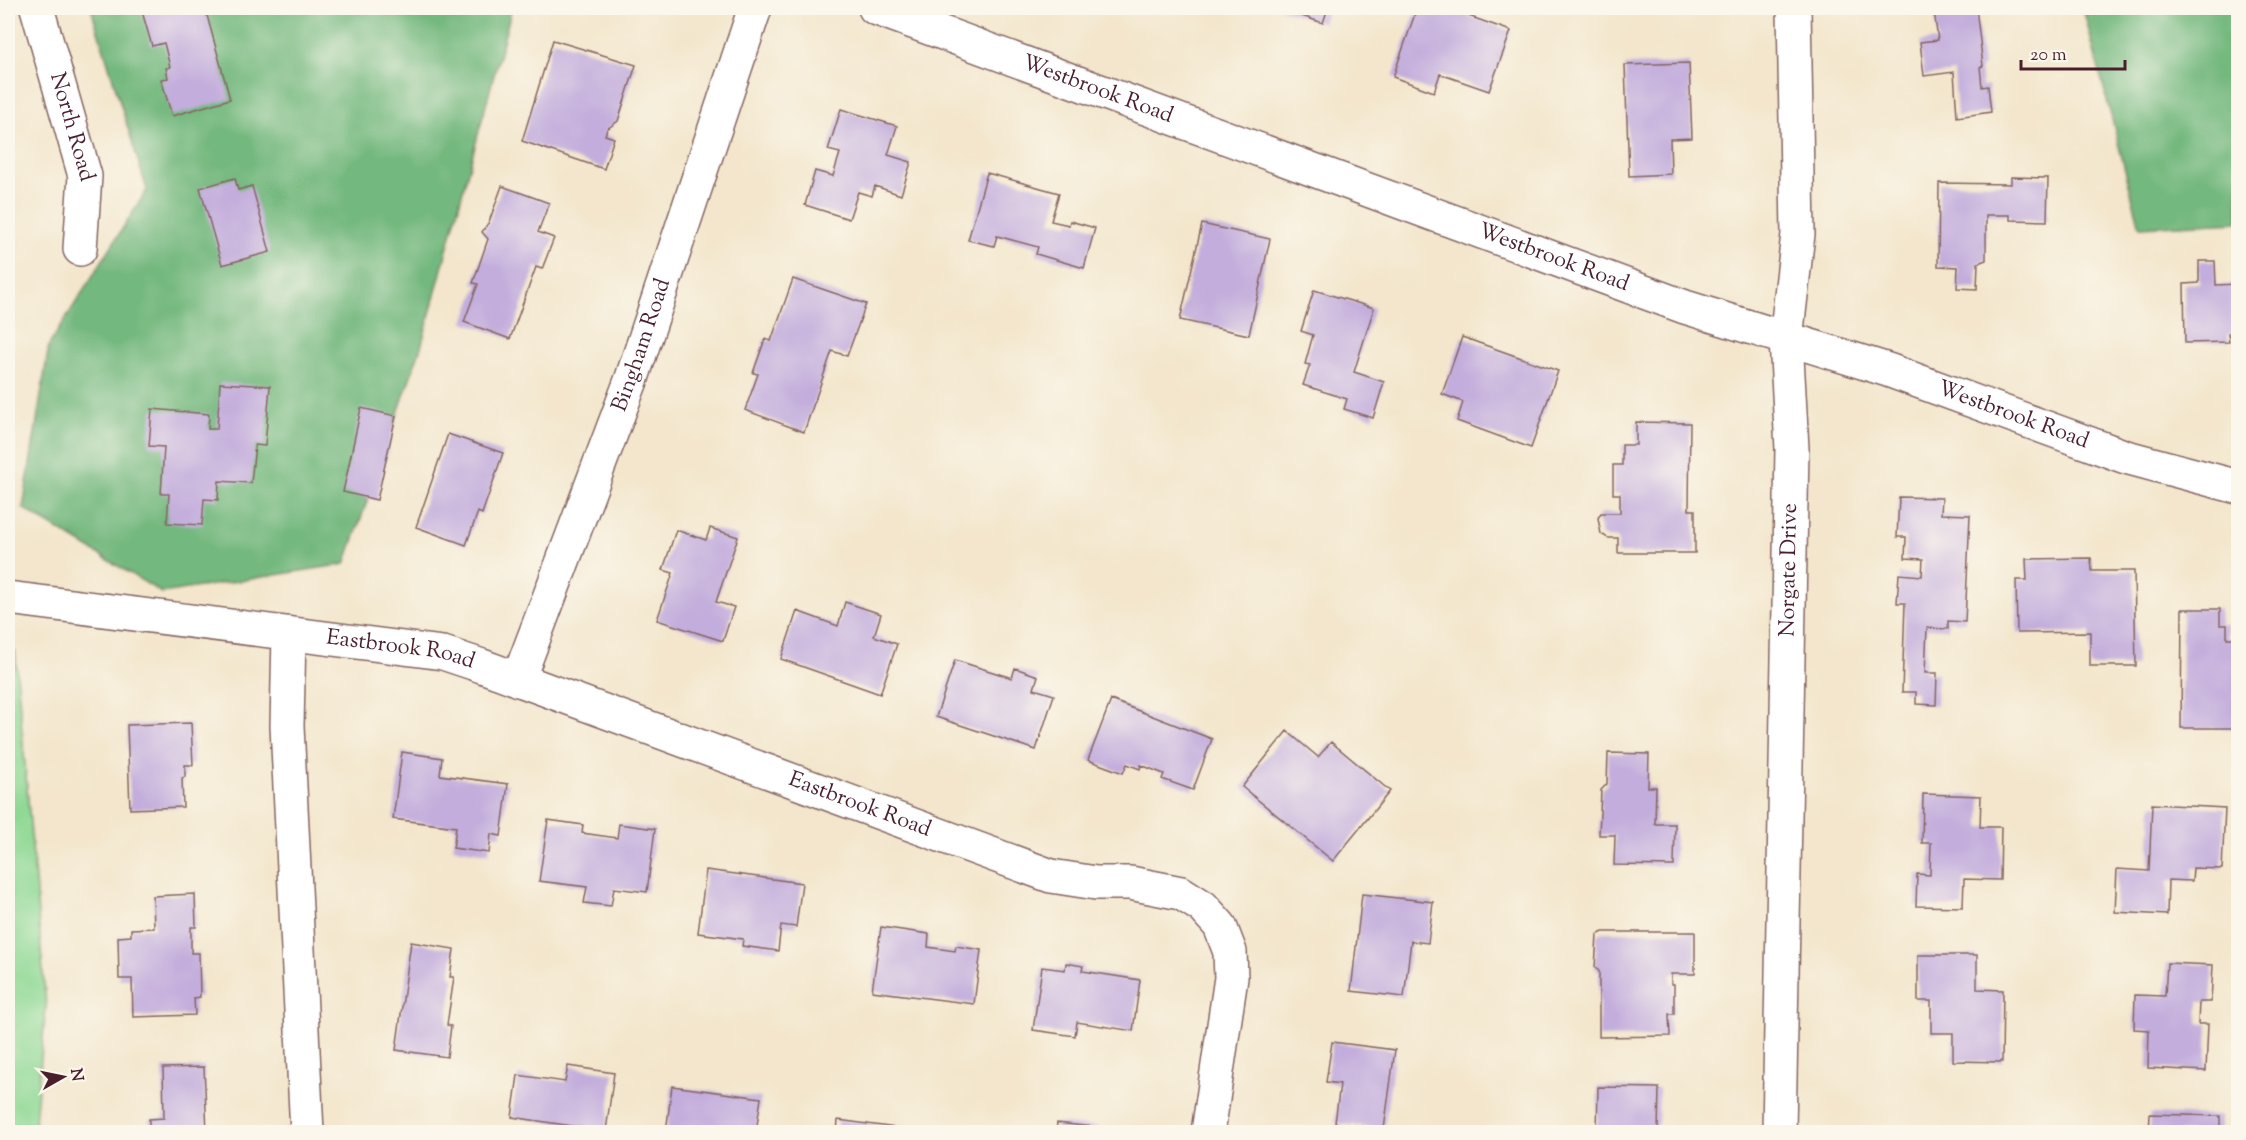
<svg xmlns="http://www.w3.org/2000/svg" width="2246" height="1140" viewBox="0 0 2246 1140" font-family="'Sorts Mill Goudy',serif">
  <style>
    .green { fill: #8fd894; stroke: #6c7c60; stroke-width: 1.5 }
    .forest { fill: #73b87e; stroke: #5e6c54; stroke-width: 1.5 }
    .building { fill: #c3addc }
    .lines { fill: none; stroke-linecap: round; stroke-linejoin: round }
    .minor-casing { stroke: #856563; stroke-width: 36 }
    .minor { stroke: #fff; stroke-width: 33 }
    .labels { text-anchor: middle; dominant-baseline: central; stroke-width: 6; stroke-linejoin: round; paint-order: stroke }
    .street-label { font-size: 22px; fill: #4a1f2b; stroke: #fbf7ec }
  </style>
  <rect width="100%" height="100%" fill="#fbf7ec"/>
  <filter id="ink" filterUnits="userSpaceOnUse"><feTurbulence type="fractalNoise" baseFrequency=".0167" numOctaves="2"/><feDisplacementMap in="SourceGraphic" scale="12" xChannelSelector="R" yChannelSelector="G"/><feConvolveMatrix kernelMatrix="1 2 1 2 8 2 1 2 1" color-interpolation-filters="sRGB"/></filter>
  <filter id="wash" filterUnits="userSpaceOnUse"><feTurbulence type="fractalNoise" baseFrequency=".008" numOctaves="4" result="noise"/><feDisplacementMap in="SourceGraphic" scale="24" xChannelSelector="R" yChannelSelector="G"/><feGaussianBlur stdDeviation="1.35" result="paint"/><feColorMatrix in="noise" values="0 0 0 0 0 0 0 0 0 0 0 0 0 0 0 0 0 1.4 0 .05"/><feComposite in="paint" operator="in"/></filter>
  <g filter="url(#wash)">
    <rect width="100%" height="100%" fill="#f3e6cc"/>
    <path class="green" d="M 8,647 L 15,651 L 46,1006 L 34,1132 L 8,1132 Z"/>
    <path class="forest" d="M 91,8 L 512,8 L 421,347 L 345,564 L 162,593 L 23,508 L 49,345 L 147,190 Z
      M 2083,8 L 2238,8 L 2238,222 L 2140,227 Z"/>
    <g id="blocks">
      <path class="building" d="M 141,8 L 205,8 L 230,99 L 172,116 L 161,79 L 168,78 L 166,68 L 170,67 L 164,43 L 152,46 Z
        M 1278,8 L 1328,8 L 1323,23 Z
        M 1417,8 L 1446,8 L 1511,31 L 1489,91 L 1440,74 L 1434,92 L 1393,77 Z
        M 1964,8 L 1976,8 L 1983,66 L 1980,67 L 1982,87 L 1988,86 L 1991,112 L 1957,117 L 1954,72 L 1924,76 L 1920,42 L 1938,40 L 1934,11 Z
        M 553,40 L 636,65 L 618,121 L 607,129 L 605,135 L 614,138 L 604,169 L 522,141 Z
        M 1689,63 L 1692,138 L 1670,139 L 1671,174 L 1629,176 L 1625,65 Z
        M 841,109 L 897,126 L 888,155 L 911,162 L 901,195 L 875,186 L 872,196 L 858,192 L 849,219 L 805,205 L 815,171 L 833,176 L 840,153 L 828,150 Z
        M 987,173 L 1059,193 L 1051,221 L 1069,225 L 1070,221 L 1095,228 L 1084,268 L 1036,254 L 1038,247 L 997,236 L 994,246 L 968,240 Z
        M 2011,177 L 2048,178 L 2047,221 L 2010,220 L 2010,215 L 1986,215 L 1986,260 L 1978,263 L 1977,289 L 1957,288 L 1958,267 L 1938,266 L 1939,183 L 2011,184 Z
        M 235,178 L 238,190 L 252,186 L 270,252 L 222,265 L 200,188 Z
        M 502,186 L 549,203 L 538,232 L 554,238 L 542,269 L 536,267 L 510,339 L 464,322 L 478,284 L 473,283 L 488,239 L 482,232 L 489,222 Z
        M 1202,224 L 1270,239 L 1249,335 L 1180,320 Z
        M 2199,261 L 2215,261 L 2216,285 L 2238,284 L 2238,334 L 2228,334 L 2229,342 L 2185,343 L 2184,284 L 2199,283 Z
        M 793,279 L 866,304 L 847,356 L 832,351 L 804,432 L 745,410 L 758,374 L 753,373 L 765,339 L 771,341 Z
        M 1314,290 L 1374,308 L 1354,372 L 1384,382 L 1373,418 L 1344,409 L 1347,399 L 1303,385 L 1310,365 L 1305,364 L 1313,335 L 1301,331 Z
        M 1462,337 L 1558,371 L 1531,448 L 1457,421 L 1463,402 L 1442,394 Z
        M 220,383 L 270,386 L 265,446 L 255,445 L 251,483 L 219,481 L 218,500 L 204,499 L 202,525 L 167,523 L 169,494 L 161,494 L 164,447 L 149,446 L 152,409 L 209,414 L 208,429 L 217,429 Z
        M 361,408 L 396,416 L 377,500 L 343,492 Z
        M 1636,422 L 1690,423 L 1689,510 L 1695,510 L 1695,553 L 1618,553 L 1618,538 L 1608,538 L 1601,534 L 1598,518 L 1601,513 L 1620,513 L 1620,494 L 1613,494 L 1613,465 L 1622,465 L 1622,445 L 1636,445 Z
        M 448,434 L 503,453 L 482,514 L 478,512 L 466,545 L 416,527 Z
        M 1899,497 L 1942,498 L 1941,514 L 1970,515 L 1965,622 L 1948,621 L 1948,629 L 1927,628 L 1925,673 L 1937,673 L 1936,705 L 1916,704 L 1916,692 L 1902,692 L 1905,603 L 1897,603 L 1899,574 L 1922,576 L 1923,559 L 1905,558 L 1906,537 L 1897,537 Z
        M 710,528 L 738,537 L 716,602 L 734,607 L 723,641 L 657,620 L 673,573 L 663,570 L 676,530 L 706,540 Z
        M 2091,558 L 2092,571 L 2134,571 L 2136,666 L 2090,666 L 2090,632 L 2017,633 L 2016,580 L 2027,580 L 2026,559 Z
        M 845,602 L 881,614 L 874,636 L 897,644 L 880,694 L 781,659 L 797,611 L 838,626 Z
        M 2182,609 L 2220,609 L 2220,625 L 2227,625 L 2227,638 L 2238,638 L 2238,728 L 2181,728 Z
        M 955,660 L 1012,678 L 1015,668 L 1038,676 L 1034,689 L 1054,695 L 1036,750 L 936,717 Z
        M 1111,700 L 1212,739 L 1193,790 L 1162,779 L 1164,774 L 1141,765 L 1140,769 L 1127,764 L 1123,773 L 1088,760 Z
        M 191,723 L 193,765 L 185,765 L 185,777 L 182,778 L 183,807 L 130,809 L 127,725 Z
        M 1287,731 L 1318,757 L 1331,742 L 1390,791 L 1333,861 L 1242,787 Z
        M 402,752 L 442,758 L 440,775 L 508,784 L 501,836 L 491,834 L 489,853 L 453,848 L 456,827 L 393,819 Z
        M 1608,753 L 1649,754 L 1648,787 L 1656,787 L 1655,824 L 1675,824 L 1674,866 L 1614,865 L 1615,835 L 1599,835 L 1601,790 L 1607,784 Z
        M 1923,794 L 1981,796 L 1980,827 L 2001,827 L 2000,880 L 1964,879 L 1963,907 L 1916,906 L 1917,874 L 1930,875 L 1931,843 L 1922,843 Z
        M 2152,804 L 2225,808 L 2222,869 L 2193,868 L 2192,881 L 2168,880 L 2167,915 L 2115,912 L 2117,869 L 2149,871 Z
        M 548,820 L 583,825 L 582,833 L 617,838 L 619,824 L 655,829 L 647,892 L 614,888 L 611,906 L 584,903 L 587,887 L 539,881 Z
        M 706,870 L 802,883 L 796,927 L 781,925 L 778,951 L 742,946 L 743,939 L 698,933 Z
        M 195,894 L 196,927 L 191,927 L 191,953 L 199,953 L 200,997 L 194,998 L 195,1015 L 133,1017 L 132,979 L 119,979 L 118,937 L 131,936 L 131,929 L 154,928 L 153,896 Z
        M 1362,894 L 1433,902 L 1428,943 L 1411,941 L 1404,997 L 1351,991 Z
        M 881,927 L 929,934 L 928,947 L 955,951 L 956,946 L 981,950 L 974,1004 L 872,991 Z
        M 1603,932 L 1695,932 L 1695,974 L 1671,974 L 1671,984 L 1674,984 L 1674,1014 L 1669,1014 L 1670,1036 L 1599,1037 L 1599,971 L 1595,968 L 1597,935 Z
        M 411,942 L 454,949 L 450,977 L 454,977 L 447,1025 L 451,1026 L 447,1057 L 396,1050 Z
        M 1918,955 L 1977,955 L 1977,989 L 2003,990 L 2002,1062 L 1953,1061 L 1953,1033 L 1931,1033 L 1931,1001 L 1918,1001 Z
        M 1066,963 L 1083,966 L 1082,971 L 1140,980 L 1133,1031 L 1077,1022 L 1075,1036 L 1033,1030 L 1042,967 L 1065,970 Z
        M 2167,963 L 2213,965 L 2211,1002 L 2199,1002 L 2198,1024 L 2208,1024 L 2206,1071 L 2148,1068 L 2149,1030 L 2134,1029 L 2135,995 L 2165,996 Z
        M 1332,1042 L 1395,1050 L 1384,1129 L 1335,1123 L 1340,1084 L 1326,1082 Z
        M 568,1066 L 614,1073 L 606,1131 L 512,1117 L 518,1075 L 565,1082 Z
        M 204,1067 L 207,1132 L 149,1132 L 149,1119 L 164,1118 L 163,1068 Z
        M 672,1086 L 761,1098 L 756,1132 L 666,1132 Z
        M 1598,1087 L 1659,1088 L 1658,1132 L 1597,1132 Z
        M 2150,1114 L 2220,1116 L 2220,1132 L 2149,1132 Z
        M 838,1120 L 919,1131 L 918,1132 L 837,1132 Z
        M 1057,1123 L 1120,1130 L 1119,1132 L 1056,1132 Z"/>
    </g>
  </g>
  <g filter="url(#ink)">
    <use href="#blocks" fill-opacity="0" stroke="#856563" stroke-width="1.5"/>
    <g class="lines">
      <g class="minor-casing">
        <g id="minor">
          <path id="s1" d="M 37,8 L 85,176 L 80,249"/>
          <path id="s2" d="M 875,8 L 1685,307 L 1888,370 L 2126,457 L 2238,487"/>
          <path id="s3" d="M 8,598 L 443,653 L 482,666 L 1051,876 L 1096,883 L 1130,883 L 1181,893 L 1203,907 L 1220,926 L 1230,952 L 1231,978 L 1208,1132"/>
          <path d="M 289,634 L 287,726 L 307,1132"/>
          <path id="s4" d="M 518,680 L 632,378 L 755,8"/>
          <path id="s5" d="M 1779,1132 L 1792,449 L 1786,339 L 1798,234 L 1794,8"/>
        </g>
      </g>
      <use href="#minor" class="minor"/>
    </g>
  </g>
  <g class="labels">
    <g class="street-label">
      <text stroke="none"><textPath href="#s2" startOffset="237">Westbrook Road</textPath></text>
      <text stroke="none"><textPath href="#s1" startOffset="124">North Road</textPath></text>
      <text stroke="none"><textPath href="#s2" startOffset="723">Westbrook Road</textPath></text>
      <text stroke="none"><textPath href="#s4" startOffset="357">Bingham Road</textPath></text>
      <text stroke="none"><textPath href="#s2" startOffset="1209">Westbrook Road</textPath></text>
      <text stroke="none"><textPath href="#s5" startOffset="562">Norgate Drive</textPath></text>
      <text stroke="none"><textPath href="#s3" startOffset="396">Eastbrook Road</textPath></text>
      <text stroke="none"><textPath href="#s3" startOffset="882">Eastbrook Road</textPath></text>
    </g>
  </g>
  <rect width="2246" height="1140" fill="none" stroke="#fbf7ec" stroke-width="30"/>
  <g transform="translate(63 1077) rotate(81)" stroke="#fbf7ec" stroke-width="4.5" paint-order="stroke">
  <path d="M0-4.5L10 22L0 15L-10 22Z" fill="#4a1f2b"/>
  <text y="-9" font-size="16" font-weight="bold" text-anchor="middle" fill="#4a1f2b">N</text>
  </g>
  <path d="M2021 60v9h104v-9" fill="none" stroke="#4a1f2b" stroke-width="3"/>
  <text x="2030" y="60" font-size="18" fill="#4a1f2b" stroke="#fbf7ec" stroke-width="4.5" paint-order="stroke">20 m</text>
</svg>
